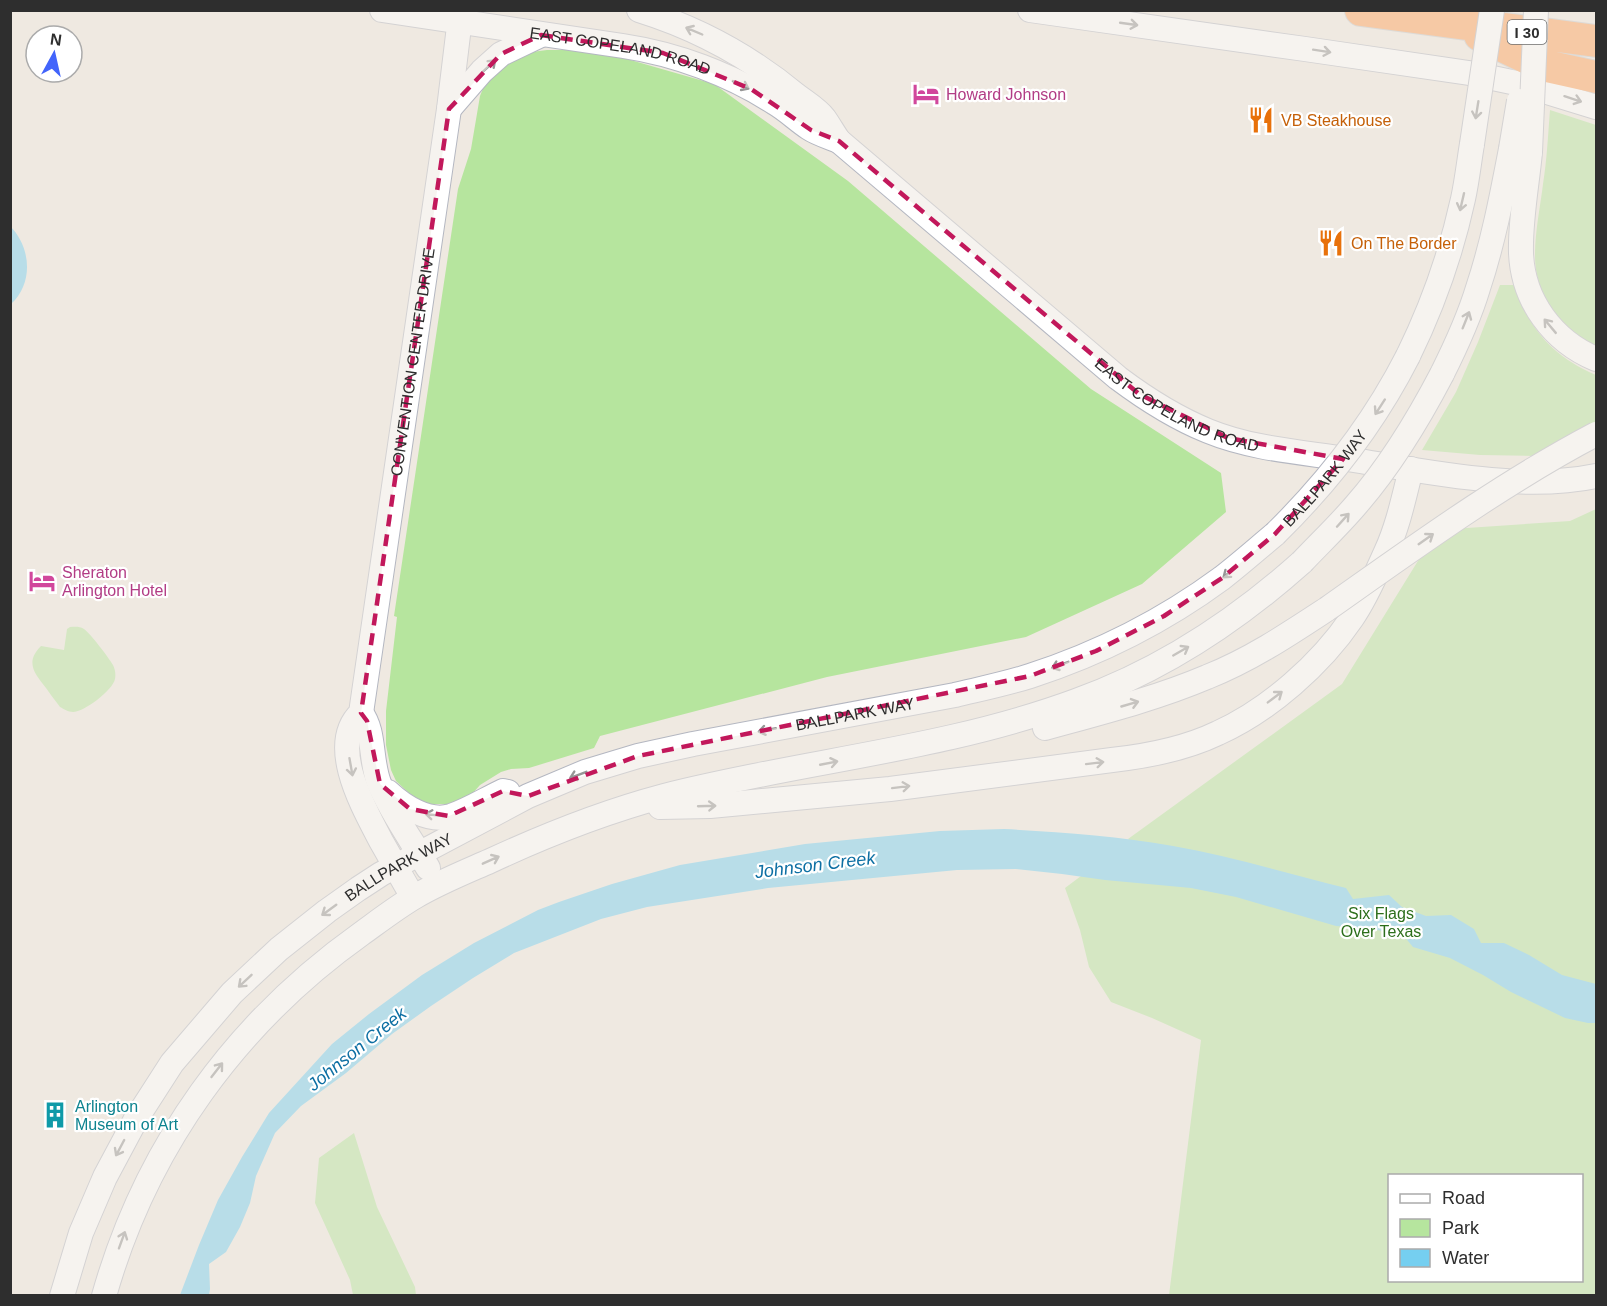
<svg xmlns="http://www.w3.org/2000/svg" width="1607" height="1306" viewBox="0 0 1607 1306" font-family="Helvetica,sans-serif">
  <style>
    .green { fill: #b6e59e; fill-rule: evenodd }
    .water { fill: #75cff0 }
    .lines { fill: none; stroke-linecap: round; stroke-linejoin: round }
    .secondary-casing { stroke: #b4b7c1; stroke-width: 26 }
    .motorway-casing { stroke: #c9c9c9; stroke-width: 34 }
    .secondary { stroke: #fff; stroke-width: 24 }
    .motorway { stroke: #ffa35c; stroke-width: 32 }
    .secondary-bridge-casing { stroke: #b4b7c1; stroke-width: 26; stroke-linecap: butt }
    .secondary-bridge { stroke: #fff; stroke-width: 24 }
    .oneway { stroke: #969696 }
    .marked { fill: none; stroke: #c2185b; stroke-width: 4.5; stroke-dasharray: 12 8; stroke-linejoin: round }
    .labels { text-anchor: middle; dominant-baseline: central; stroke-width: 4.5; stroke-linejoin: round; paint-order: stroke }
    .shield { fill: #fff; stroke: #6d6d6d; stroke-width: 1.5 }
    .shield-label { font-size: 15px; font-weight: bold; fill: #2e2e2e }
    .street-label { font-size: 16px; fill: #2e2e2e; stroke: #fff }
    .hotel-label { font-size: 16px; fill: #b23c85; stroke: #fff; text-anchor: start }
    .food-label { font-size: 16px; fill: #c56008; stroke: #fff; text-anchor: start }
    .park-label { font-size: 16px; fill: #2c6e1b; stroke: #fff }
    .culture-label { font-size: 16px; fill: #0d838f; stroke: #fff; text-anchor: start }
    .water-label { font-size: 18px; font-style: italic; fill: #0d6fa3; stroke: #fff }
  </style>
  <rect width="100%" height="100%" fill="#efe9e1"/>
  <path class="green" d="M 547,50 L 568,50 L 606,53 L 714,84 L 848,181 L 1091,389 L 1221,473 L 1226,512 L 1142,584 L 1026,637 L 827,677 L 600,736 L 594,748 L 529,768 L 511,769 L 501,772 L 480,785 L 472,794 L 457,801 L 447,804 L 427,804 L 411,795 L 396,781 L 391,770 L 386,745 L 386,711 L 397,617 L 394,616 L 458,189 L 471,149 L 480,96 L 486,81 L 493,68 L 524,53 Z
    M 1550,110 L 1596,125 L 1596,346 C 1567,335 1543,305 1537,275 C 1531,249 1540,210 1543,184 C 1547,159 1548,135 1550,110 Z
    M 1500,285 L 1515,285 C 1528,329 1554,357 1596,375 L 1596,422 L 1536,456 L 1480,455 L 1422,450 L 1456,392 L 1478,342 Z
    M 1596,509 L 1596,1295 L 1169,1295 L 1201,1040 L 1152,1018 L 1111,1002 L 1089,967 L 1080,930 L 1065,888 L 1129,840 L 1128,839 L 1342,684 L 1437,530 L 1570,521 ZM 1390,1176 L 1582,1176 L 1582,1280 L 1390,1280 Z
    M 70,627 C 75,627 79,626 84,629 C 90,633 109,658 113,665 C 115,669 116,674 115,679 C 113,690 84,712 73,712 C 68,712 64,709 60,707 C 55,700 50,694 46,688 C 34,673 25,662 41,646 L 64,650 L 67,629 Z
    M 354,1133 L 377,1207 L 415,1287 L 416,1295 L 353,1295 L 350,1280 L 315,1203 L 319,1158 Z"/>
  <path class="water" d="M 10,226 C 31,247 34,283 11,304 Z
    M 1004,829 C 1061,832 1117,836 1173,846 C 1231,856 1288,874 1346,888 L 1353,899 L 1389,895 L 1402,907 L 1426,916 L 1451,915 L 1474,929 L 1481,943 L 1504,943 L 1529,955 L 1562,975 L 1596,984 L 1596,1023 L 1588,1023 L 1565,1018 L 1511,992 L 1483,975 L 1450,958 L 1413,947 L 1403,935 L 1367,928 L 1336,926 L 1236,897 L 1191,888 L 1105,880 L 1062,874 L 1016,869 L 957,870 L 768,888 L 647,907 L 601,919 L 514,953 L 473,978 L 431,1006 L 392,1034 L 346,1073 L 301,1106 L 275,1133 L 256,1176 L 250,1203 L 240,1227 L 226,1252 L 209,1264 L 210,1289 L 209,1295 L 180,1295 L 199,1245 L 218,1200 L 242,1157 L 269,1113 L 332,1044 L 369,1014 L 422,975 L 474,943 L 538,910 L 559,902 L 612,884 L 680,865 L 805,844 L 940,831 Z"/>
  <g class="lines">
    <g class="secondary-casing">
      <g id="secondary">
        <path id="s1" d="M 382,10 L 623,46 C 676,54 730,74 775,103 C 787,110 797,120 809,128 C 818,134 829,137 839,141"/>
        <path id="s2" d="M 639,10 C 697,28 749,56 796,95 C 805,102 817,109 824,118 C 829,125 834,134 839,141 L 1118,378 C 1146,399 1176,418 1208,431 C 1252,449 1301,452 1347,459 C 1424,471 1520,492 1596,476"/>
        <path d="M 1030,10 L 1305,49 L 1469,73 L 1521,84 L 1596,107"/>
        <path d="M 449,109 L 482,71 L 501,54 L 541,35"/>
        <path d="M 1530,152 C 1527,185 1520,220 1521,253 C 1523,301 1553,341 1596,359"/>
        <path d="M 1408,356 C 1433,305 1451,254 1463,199 C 1467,181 1469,162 1472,144"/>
        <path d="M 1442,374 C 1456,346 1469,318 1478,288 C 1493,243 1502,196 1511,149"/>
        <path d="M 361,713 C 375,731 370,760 379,783 C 391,812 412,841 428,868"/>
        <path d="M 1045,728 C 1099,713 1155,699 1207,677 C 1250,660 1289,634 1327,609"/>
        <path d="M 388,792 C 403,806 428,823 451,816 C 469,810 486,799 503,791 L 508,792"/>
        <path d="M 660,807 L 710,806 L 890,789 L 1112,760 C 1148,756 1185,749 1218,733 C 1269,710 1321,664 1352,618 C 1366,598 1376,574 1386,552 C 1398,526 1404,497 1411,469"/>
        <path id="s3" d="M 413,897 C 402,879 392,860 381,841 C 364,808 327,745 361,713 L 449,109 L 461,10"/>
        <path id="s4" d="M 62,1296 L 81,1233 L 105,1177 L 136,1119 L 172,1063 L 232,993 L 279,949 L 327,911 L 358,889 L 381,874 L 528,796 L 585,772 L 638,756 L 693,744 L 955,695 C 980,689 1005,684 1030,676 C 1098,654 1165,620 1222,578 C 1240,564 1257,549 1275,534"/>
        <path d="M 104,1296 C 146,1147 236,1023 361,934 C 379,921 397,907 416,896 C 440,882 465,872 490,861 C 546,835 604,812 664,796 C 800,761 943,750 1076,701 C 1160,671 1236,621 1302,562"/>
      </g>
    </g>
    <g class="motorway-casing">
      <path id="motorway" d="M 1361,10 L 1596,41
        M 1480,35 L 1542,65 L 1596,77"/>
    </g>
    <use href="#secondary" class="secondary"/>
    <use href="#motorway" class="motorway"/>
    <g class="secondary-bridge-casing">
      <g id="secondary-bridge">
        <path d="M 1472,144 L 1492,10"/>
        <path d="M 1511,149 L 1519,101"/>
        <path d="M 1530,152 L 1536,10"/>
        <path id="s5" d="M 1275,534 C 1329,481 1374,423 1408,356"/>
        <path d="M 1302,562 C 1320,543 1339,525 1356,505 C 1391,465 1418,420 1442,374"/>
        <path d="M 1327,609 C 1415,547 1501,484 1596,434"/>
      </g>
    </g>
    <use href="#secondary-bridge" class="secondary-bridge"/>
  </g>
  <defs><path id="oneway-shaft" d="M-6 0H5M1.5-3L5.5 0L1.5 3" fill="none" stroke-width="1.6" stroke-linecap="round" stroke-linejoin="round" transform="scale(1.5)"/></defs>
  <g class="oneway">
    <use href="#oneway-shaft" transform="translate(1129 24) rotate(8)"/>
    <use href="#oneway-shaft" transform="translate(694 31) rotate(-157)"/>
    <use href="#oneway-shaft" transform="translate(1322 51) rotate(9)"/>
    <use href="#oneway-shaft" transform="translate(489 66) rotate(-43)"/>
    <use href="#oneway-shaft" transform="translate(741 85) rotate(26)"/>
    <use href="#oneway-shaft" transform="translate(1573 99) rotate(18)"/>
    <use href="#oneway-shaft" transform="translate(1477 110) rotate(99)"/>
    <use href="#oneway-shaft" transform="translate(1462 202) rotate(103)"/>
    <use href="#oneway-shaft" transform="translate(1466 320) rotate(-68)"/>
    <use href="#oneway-shaft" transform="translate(1550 326) rotate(-130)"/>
    <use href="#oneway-shaft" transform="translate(1380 407) rotate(123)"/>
    <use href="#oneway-shaft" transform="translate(1343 520) rotate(-48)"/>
    <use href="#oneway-shaft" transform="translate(1426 539) rotate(-35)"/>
    <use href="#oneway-shaft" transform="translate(1230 572) rotate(141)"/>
    <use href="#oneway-shaft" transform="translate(1181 651) rotate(-30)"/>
    <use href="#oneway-shaft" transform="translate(1060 665) rotate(159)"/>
    <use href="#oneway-shaft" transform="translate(1275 697) rotate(-37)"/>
    <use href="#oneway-shaft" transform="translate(1130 704) rotate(-16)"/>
    <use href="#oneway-shaft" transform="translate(767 730) rotate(169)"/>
    <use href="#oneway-shaft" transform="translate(829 763) rotate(-11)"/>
    <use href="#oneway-shaft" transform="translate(1095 763) rotate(-7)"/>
    <use href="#oneway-shaft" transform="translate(351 767) rotate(80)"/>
    <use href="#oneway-shaft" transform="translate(578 775) rotate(159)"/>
    <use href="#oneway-shaft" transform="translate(901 787) rotate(-7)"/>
    <use href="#oneway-shaft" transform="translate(707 806) rotate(-2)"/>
    <use href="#oneway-shaft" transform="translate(434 815) rotate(-173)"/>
    <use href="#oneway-shaft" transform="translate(491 860) rotate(-24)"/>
    <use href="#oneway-shaft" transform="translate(329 910) rotate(144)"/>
    <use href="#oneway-shaft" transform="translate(245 981) rotate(137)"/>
    <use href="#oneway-shaft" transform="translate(217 1070) rotate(-52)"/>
    <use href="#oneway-shaft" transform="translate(120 1148) rotate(118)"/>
    <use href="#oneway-shaft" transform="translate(122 1240) rotate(-70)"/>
  </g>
  <path d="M0 0H1607V1306H0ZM 541,35 L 663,53 L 751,89 L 811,130 L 839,141 L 1139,394 L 1228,438 L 1343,459 L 1275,534 L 1222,578 L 1164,616 L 1096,651 L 1030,676 L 638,756 L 528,796 L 503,791 L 449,816 L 410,809 L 380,784 L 367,721 L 361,713 L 449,109 L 501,54 Z" fill="#efe9e1" fill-opacity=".55" fill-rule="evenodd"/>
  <path class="marked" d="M 541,35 L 663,53 L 751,89 L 811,130 L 839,141 L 1139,394 L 1228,438 L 1343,459 L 1275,534 L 1222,578 L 1164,616 L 1096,651 L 1030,676 L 638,756 L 528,796 L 503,791 L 449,816 L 410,809 L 380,784 L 367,721 L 361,713 L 449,109 L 501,54 Z"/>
  <defs>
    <g id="hotel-bare" transform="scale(2.07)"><path d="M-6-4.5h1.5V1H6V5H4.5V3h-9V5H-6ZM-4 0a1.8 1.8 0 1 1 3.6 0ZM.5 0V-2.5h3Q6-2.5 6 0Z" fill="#d1479c" stroke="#fff" stroke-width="2.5" paint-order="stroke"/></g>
    <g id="restaurant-bare" transform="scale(2.07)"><path d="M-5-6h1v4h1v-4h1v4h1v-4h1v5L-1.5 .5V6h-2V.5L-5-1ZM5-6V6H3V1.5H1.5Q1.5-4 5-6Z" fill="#e8710a" stroke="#fff" stroke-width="2.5" paint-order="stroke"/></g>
    <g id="building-bare" transform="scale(2.07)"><path d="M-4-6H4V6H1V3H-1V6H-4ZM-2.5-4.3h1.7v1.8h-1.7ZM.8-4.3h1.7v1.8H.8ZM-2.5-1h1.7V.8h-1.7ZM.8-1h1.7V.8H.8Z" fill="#0f9aa8" stroke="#fff" stroke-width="2.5" paint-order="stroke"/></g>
  </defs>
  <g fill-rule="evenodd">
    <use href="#hotel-bare" x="926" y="94"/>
    <use href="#restaurant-bare" x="1261" y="120"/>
    <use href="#restaurant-bare" x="1331" y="243"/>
    <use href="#hotel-bare" x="42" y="581"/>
    <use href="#building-bare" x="55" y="1115"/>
  </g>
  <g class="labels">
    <rect class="shield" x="1507.5" y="20" width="39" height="24" rx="4.5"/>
    <g class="shield-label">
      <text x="1527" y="32">I 30</text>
    </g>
    <g class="street-label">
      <text stroke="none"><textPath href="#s1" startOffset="242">EAST COPELAND ROAD</textPath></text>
      <text stroke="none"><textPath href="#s3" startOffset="558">CONVENTION CENTER DRIVE</textPath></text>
      <text stroke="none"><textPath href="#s2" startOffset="675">EAST COPELAND ROAD</textPath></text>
      <text stroke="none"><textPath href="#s5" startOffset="75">BALLPARK WAY</textPath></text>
      <text stroke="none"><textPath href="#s4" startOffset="1047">BALLPARK WAY</textPath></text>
      <text stroke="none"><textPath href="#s4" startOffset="561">BALLPARK WAY</textPath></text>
    </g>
    <g class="hotel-label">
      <text x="946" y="94">Howard Johnson</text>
      <text x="62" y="572">Sheraton<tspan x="62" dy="18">Arlington Hotel</tspan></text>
    </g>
    <g class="food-label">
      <text x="1281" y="120">VB Steakhouse</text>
      <text x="1351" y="243">On The Border</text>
    </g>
    <g class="park-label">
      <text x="1381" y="913">Six Flags<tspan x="1381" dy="18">Over Texas</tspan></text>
    </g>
    <g class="culture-label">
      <text x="75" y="1106">Arlington<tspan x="75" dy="18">Museum of Art</tspan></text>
    </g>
    <g class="water-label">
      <text transform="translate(815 865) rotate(-7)">Johnson Creek</text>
      <text transform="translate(357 1049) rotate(-39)">Johnson Creek</text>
    </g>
  </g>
  <rect width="1607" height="1306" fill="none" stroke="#2e2e2e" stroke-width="24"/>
  <rect x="1388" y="1174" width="195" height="108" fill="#ffffff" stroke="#ababab" stroke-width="1.5"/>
  <rect x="1400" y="1194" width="30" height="9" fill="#ffffff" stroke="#ababab" stroke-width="1.5"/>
  <text x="1442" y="1204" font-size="18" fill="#2e2e2e">Road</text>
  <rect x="1400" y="1219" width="30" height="18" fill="#b6e59e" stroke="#ababab" stroke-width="1.5"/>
  <text x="1442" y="1234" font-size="18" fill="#2e2e2e">Park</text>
  <rect x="1400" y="1249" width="30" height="18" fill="#75cff0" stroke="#ababab" stroke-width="1.5"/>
  <text x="1442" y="1264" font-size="18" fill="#2e2e2e">Water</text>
  <g transform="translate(54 54) rotate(8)"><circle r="28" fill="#ffffff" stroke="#ababab" stroke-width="1.5"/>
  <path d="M0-4.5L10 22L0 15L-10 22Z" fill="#4264fb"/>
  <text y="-9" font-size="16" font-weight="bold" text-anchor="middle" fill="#2e2e2e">N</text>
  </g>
</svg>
